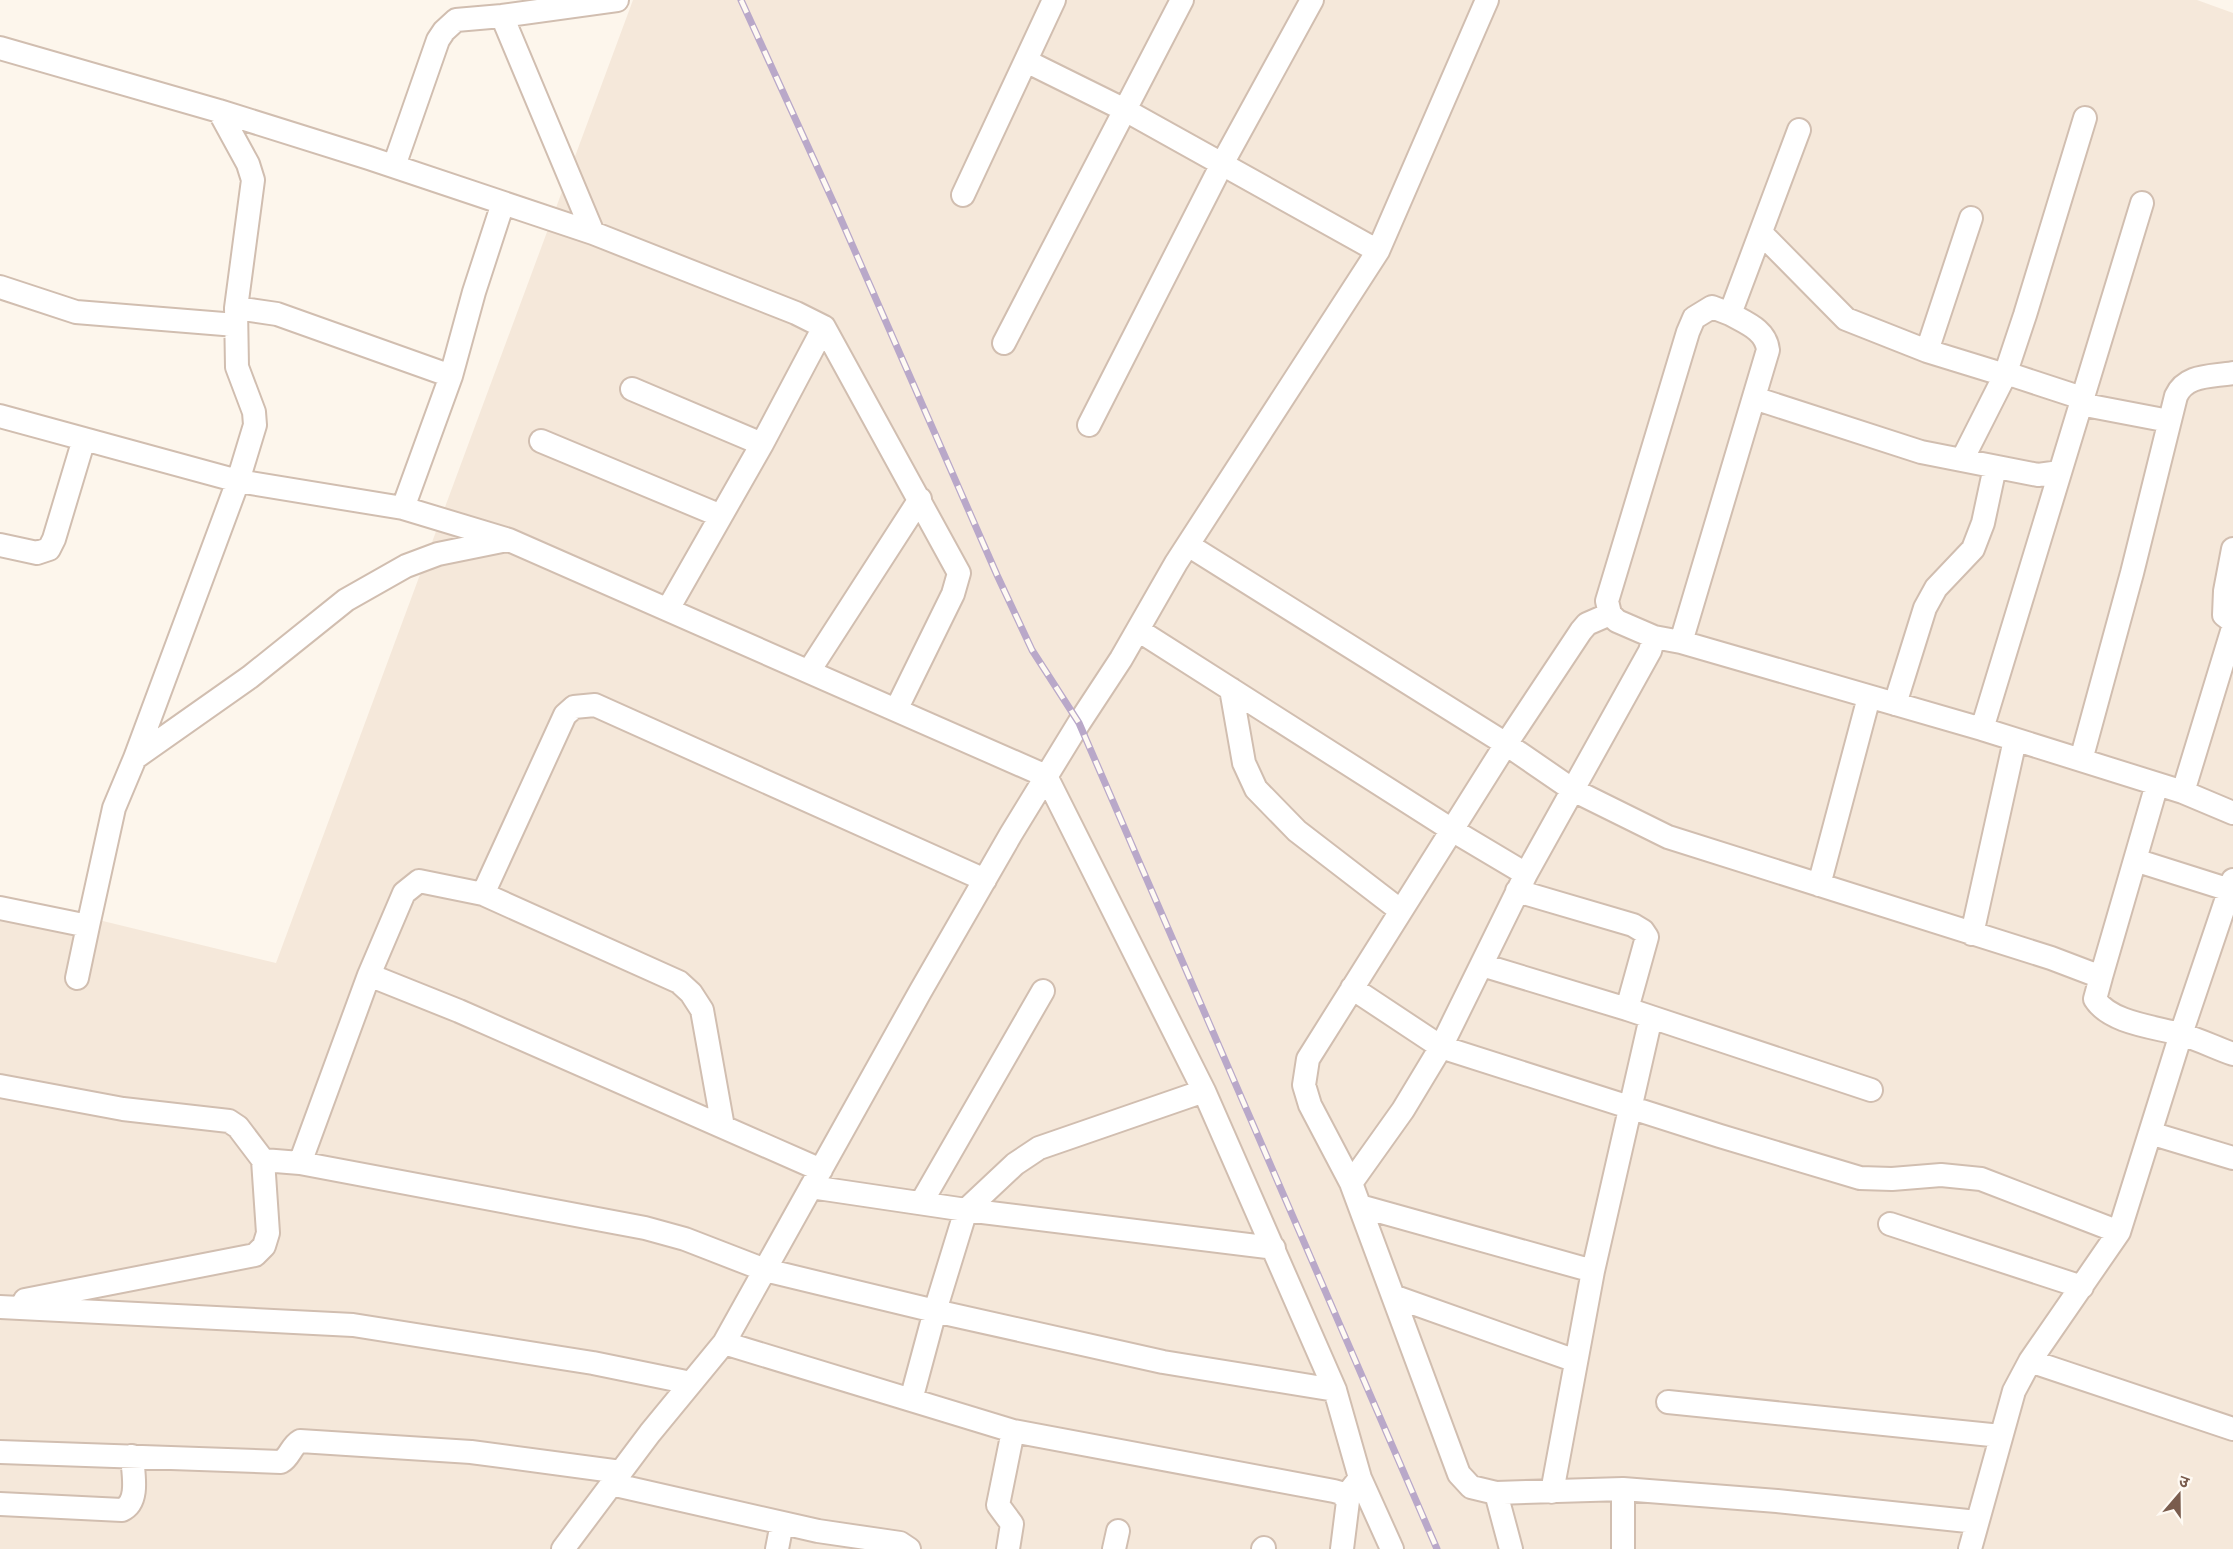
<svg xmlns="http://www.w3.org/2000/svg" width="2233" height="1549" viewBox="0 0 2233 1549" font-family="'Alegreya Sans','Noto Sans Devanagari',sans-serif">
  <style>
    .residential { fill: #f5e8da }
    .lines { fill: none; stroke-linecap: round; stroke-linejoin: round }
    .street-casing { stroke: #d1beb0; stroke-width: 26 }
    .street { stroke: #fff; stroke-width: 22 }
    .rail-casing { stroke: #b9a8c9; stroke-width: 7 }
    .rail { stroke: #fffaf3; stroke-width: 4.5; stroke-dasharray: 14; stroke-linecap: butt }
  </style>
  <rect width="100%" height="100%" fill="#fdf6ec"/>
  <path class="residential" d="M 633,0 L 2197,0 L 2233,13 L 2233,1549 L 0,1549 L 0,896 L 276,963 Z"/>
  <g class="lines">
    <g class="street-casing">
      <path id="street" d="M 502,16 L 593,233
        M 0,48 L 219,111 L 369,158 L 593,233 L 796,313 L 824,327 L 959,573 L 953,594 L 896,710
        M 1026,61 L 1125,110 L 1378,251
        M 394,166 L 438,40 L 444,31 L 456,20 L 502,16 L 617,0
        M 963,195 L 1054,0
        M 1761,233 L 1846,319 L 1927,351
        M 0,287 L 76,312 L 236,325
        M 236,308 L 277,314 L 451,376
        M 1004,343 L 1182,0
        M 632,389 L 762,444
        M 1754,398 L 1921,452 L 2038,475 L 2060,472
        M 2082,398 L 2015,376 L 2005,375 L 2025,315 L 2085,118
        M 2080,404 L 2169,421
        M 0,416 L 238,481 L 403,508 L 509,540 L 1046,776 L 1204,1091 L 1335,1390 L 1360,1478 L 1345,1497
        M 1089,425 L 1222,164 L 1312,0
        M 541,441 L 721,516
        M 1962,460 L 2005,375 L 1927,351 L 1971,218
        M 403,508 L 451,376 L 474,292 L 503,203
        M 0,545 L 37,553 L 49,549 L 54,539 L 84,439
        M 1188,545 L 1506,744 L 1573,790 L 1668,837 L 2051,958 L 2101,977 L 2095,999 C 2110,1023 2155,1027 2180,1034 C 2198,1039 2216,1048 2233,1054
        M 2233,549 L 2225,591 L 2224,615 L 2233,622
        M 668,609 L 762,444 L 824,327
        M 2233,628 L 2183,792 L 2233,813
        M 1138,630 L 1452,830 L 1526,874 L 1650,651 L 1654,637 L 1681,642 L 1982,729 L 2183,792
        M 1654,637 L 1617,621 L 1610,614 L 1607,601 L 1688,332 L 1694,318 L 1712,307 L 1730,314
        M 1681,642 L 1768,350 C 1766,330 1746,323 1730,314 L 1799,130
        M 809,671 L 920,499
        M 1231,689 L 1244,763 L 1256,789 L 1297,831 L 1401,911
        M 1895,704 L 1925,608 L 1936,588 L 1973,549 L 1983,523 L 1995,467
        M 1982,729 L 2142,203
        M 135,758 L 250,677 L 346,600 L 406,566 L 438,554 L 507,540
        M 2081,760 L 2132,573 L 2176,396 C 2186,374 2211,377 2233,373
        M 2135,860 L 2230,890
        M 1526,874 L 1441,1047 L 1403,1110 L 1351,1183 L 1459,1474 L 1471,1487 L 1496,1493 L 1623,1489
        M 1819,885 L 1869,697
        M 1517,891 L 1633,925 L 1643,931 L 1647,937 L 1627,1009 L 1651,1017 L 1593,1271 L 1552,1492
        M 483,894 L 679,982 L 691,993 L 702,1010 L 723,1127
        M 0,908 L 88,926 L 77,978
        M 88,926 L 114,808 L 135,758 L 238,481 L 255,425 L 254,412 L 237,367 L 236,308 L 253,180 L 248,164 L 219,111
        M 1972,934 L 2015,740
        M 1482,965 L 1627,1009
        M 369,975 L 459,1011 L 821,1170
        M 2101,977 L 2157,784
        M 1352,988 L 1441,1047 L 1720,1136 L 1860,1178 L 1892,1179 L 1941,1175 L 1981,1179 L 2119,1232
        M 1651,1017 L 1871,1090
        M 0,1086 L 123,1109 L 229,1121 L 238,1127 L 263,1160 L 300,1163 L 645,1228 L 685,1239 L 765,1270 L 935,1311 L 1163,1362 L 1335,1390
        M 2150,1133 L 2233,1158
        M 300,1163 L 369,975 L 404,893 L 419,881 L 483,894 L 565,715 L 574,707 L 595,705 L 985,880
        M 1351,1183 L 1310,1105 L 1304,1085 L 1308,1059 L 1506,744 L 1581,631 L 1587,624 L 1610,614
        M 811,1187 L 966,1210 L 1274,1248
        M 921,1203 L 1043,991
        M 1360,1206 L 1593,1271
        M 1890,1224 L 2082,1287
        M 1393,1296 L 1576,1361
        M 25,1300 L 255,1255 L 264,1246 L 268,1233 L 263,1160
        M 0,1307 L 353,1325 L 593,1363 L 691,1383
        M 724,1343 L 1013,1431 L 1334,1491 L 1341,1493 L 1348,1501 L 1342,1549
        M 2030,1361 L 2233,1429
        M 911,1400 L 935,1311 L 966,1210 L 1015,1164 L 1039,1148 L 1204,1091
        M 1668,1402 L 2001,1436
        M 0,1452 L 281,1462 C 290,1457 291,1446 300,1441 L 471,1452 L 621,1472
        M 1360,1478 L 1392,1549
        M 611,1484 L 818,1531 L 900,1543 L 909,1549
        M 1496,1493 L 1511,1549
        M 0,1504 L 122,1510 C 140,1502 133,1473 132,1456
        M 563,1549 L 650,1433 L 724,1343 L 920,992 L 1011,834 L 1079,723 L 1121,659 L 1176,563 L 1378,251 L 1487,0
        M 777,1549 L 782,1523
        M 1008,1549 L 1012,1524 L 998,1505 L 1013,1431
        M 1114,1549 L 1118,1531
        M 1263,1549 L 1264,1548
        M 1623,1549 L 1623,1489 L 1777,1501 L 1977,1522
        M 1970,1549 L 2014,1391 L 2030,1361 L 2119,1232 L 2181,1034 L 2233,880"/>
    </g>
    <use href="#street" class="street"/>
    <g class="rail-casing">
      <path id="rail" d="M 741,0 L 836,208 L 997,575 L 1032,650 L 1079,723 L 1437,1549"/>
    </g>
    <use href="#rail" class="rail"/>
  </g>
  <g transform="translate(2179 1495) rotate(20)" stroke="#fffaf3" stroke-width="4.5" paint-order="stroke">
  <path d="M0-4.5L10 22L0 15L-10 22Z" fill="#7a5c4d"/>
  <text y="-9" font-size="16" font-weight="bold" text-anchor="middle" fill="#7a5c4d">उ</text>
  </g>
</svg>
